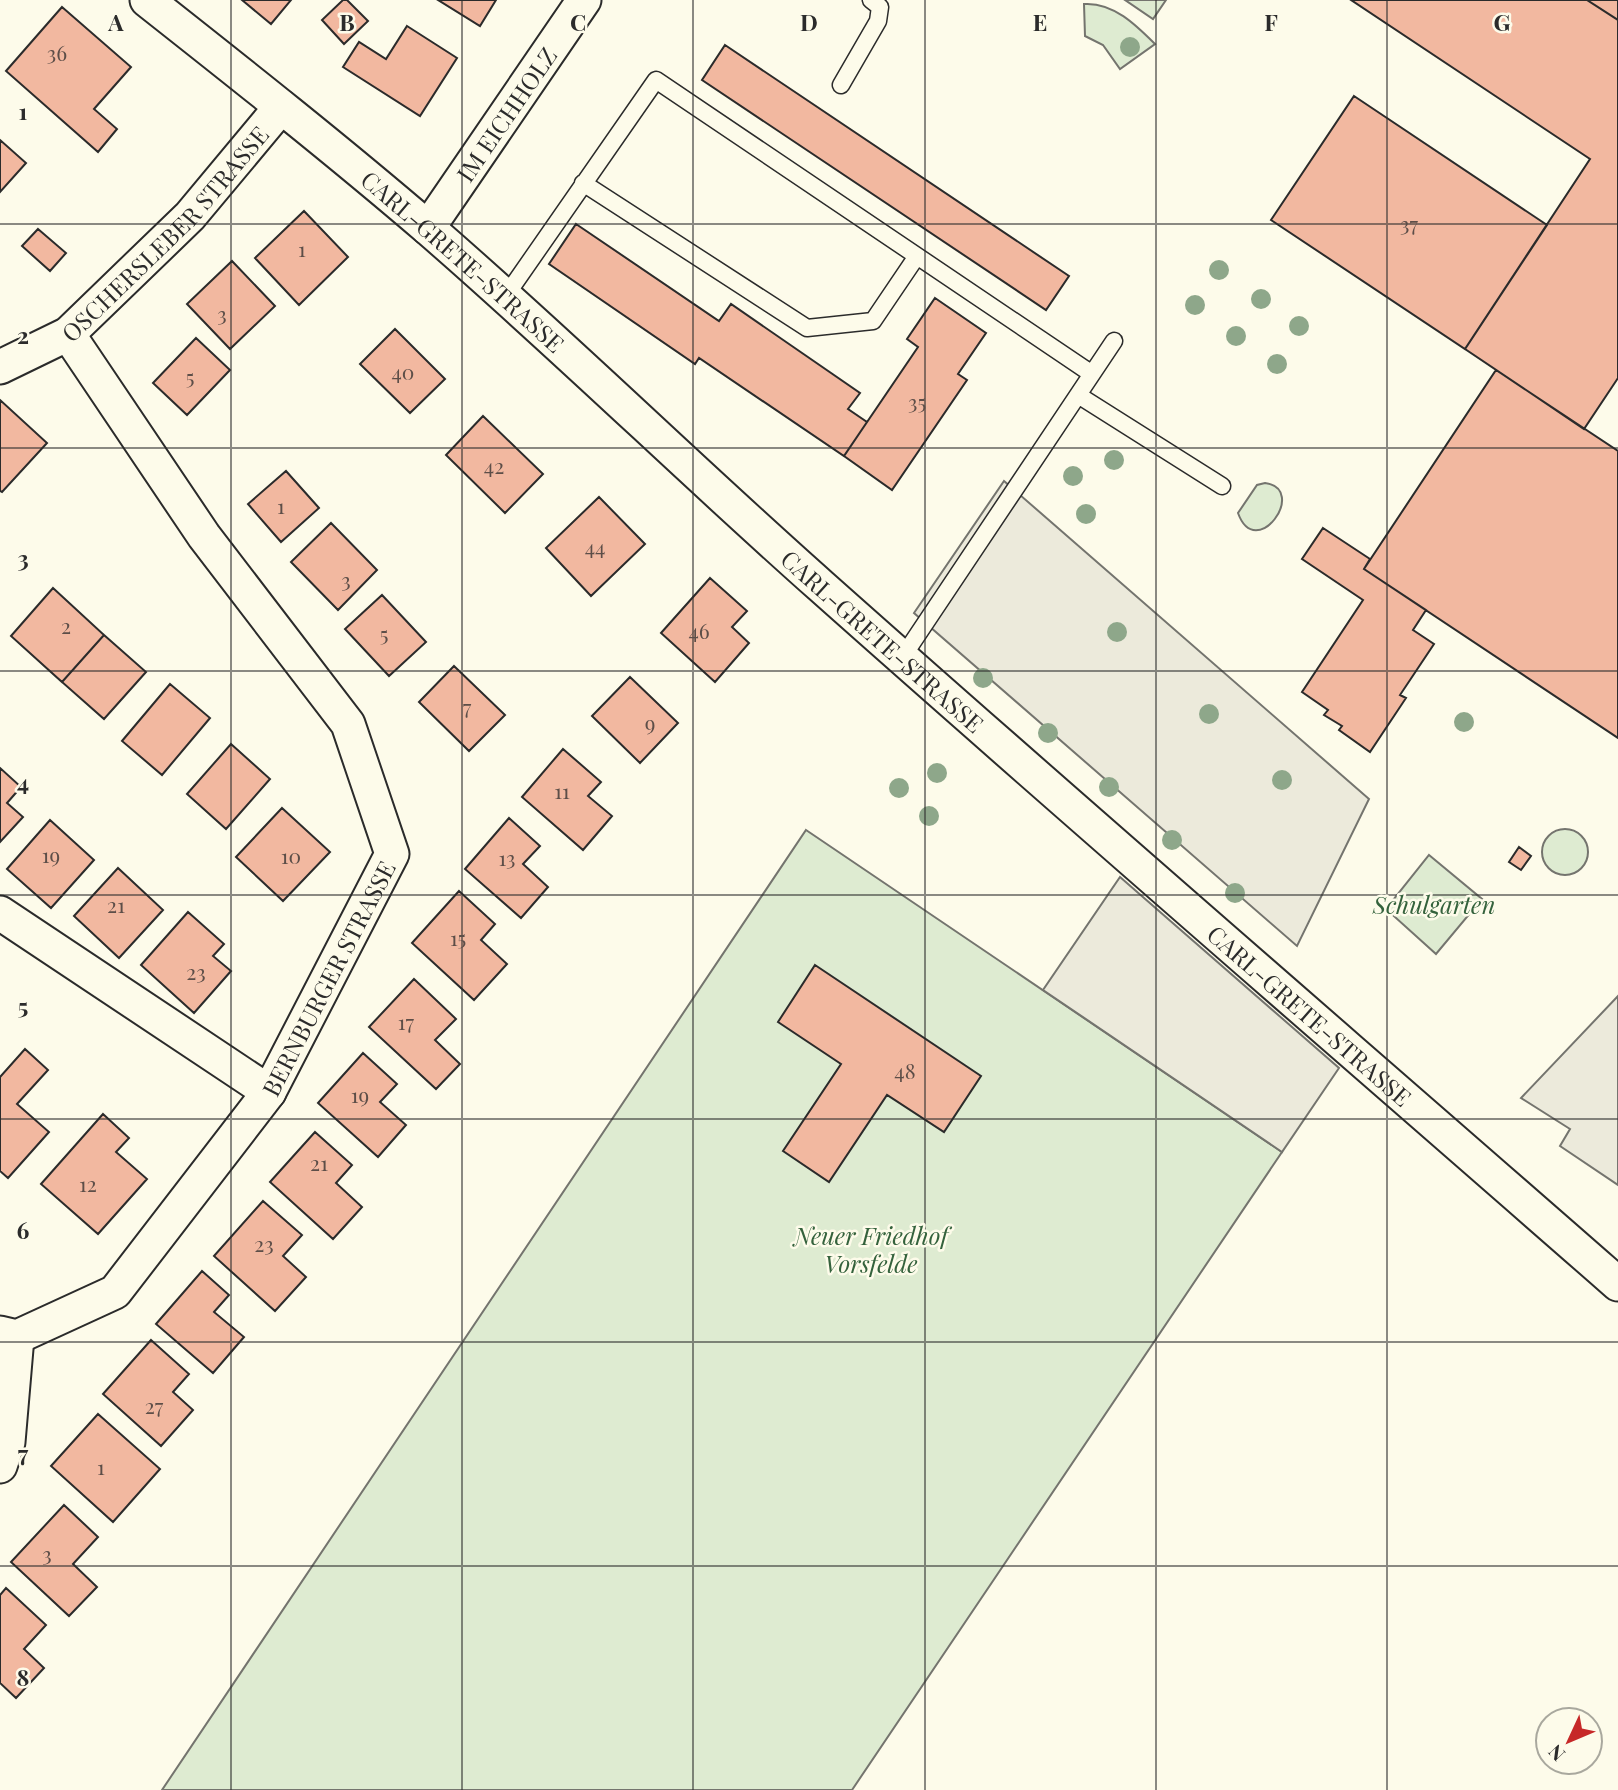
<svg xmlns="http://www.w3.org/2000/svg" width="1618" height="1790" viewBox="0 0 1618 1790" font-family="'Playfair Display',serif">
  <style>
    .green { fill: #deebd1; stroke: #74746e; stroke-width: 2 }
    .parking { fill: #eceadb; stroke: #74746e; stroke-width: 2 }
    .building { fill: #f2b8a0; stroke: #2b2b2b; stroke-width: 2 }
    .lines { fill: none; stroke-linecap: round; stroke-linejoin: round }
    .service-casing { stroke: #2b2b2b; stroke-width: 19 }
    .minor-casing { stroke: #2b2b2b; stroke-width: 37 }
    .service { stroke: #fdfbea; stroke-width: 16 }
    .minor { stroke: #fdfbea; stroke-width: 33 }
    .tree { fill: #8ea78a }
    .grid { fill: none; stroke: #2b2b2b; stroke-width: 2; stroke-opacity: 0.55 }
    .labels { text-anchor: middle; dominant-baseline: central; stroke-width: 5; stroke-linejoin: round; paint-order: stroke }
    .number-label { font-size: 21px; fill: #5d4e48 }
    .street-label { font-size: 24px; fill: #2b2b2b; stroke: #fdfbea }
    .park-label { font-size: 24px; font-style: italic; fill: #34623c; stroke: #fdfbea }
    .grid-label { font-size: 23px; text-anchor: middle; font-weight: bold; fill: #2b2b2b; stroke: #fdfbea; stroke-width: 5; stroke-linejoin: round; paint-order: stroke }
  </style>
  <rect width="100%" height="100%" fill="#fdfbea"/>
  <path class="green" d="M 1125,0 L 1166,0 L 1153,19 Z
    M 1084,4 C 1113,2 1136,25 1155,44 L 1120,69 L 1103,45 L 1085,36 Z
    M 1265,483 C 1309,489 1256,563 1238,513 L 1257,485 Z
    M1542 852a23 23 0 1 1 46 0a23 23 0 1 1-46 0Z
    M 806,830 L 1282,1152 L 852,1790 L 162,1790 Z
    M 1429,855 L 1482,899 L 1436,954 L 1386,909 Z"/>
  <path class="parking" d="M 1004,481 L 1369,799 L 1297,946 L 914,613 Z
    M 1120,877 L 1339,1068 L 1282,1152 L 1043,990 Z
    M 1618,996 L 1618,1185 L 1560,1146 L 1570,1129 L 1521,1098 Z"/>
  <path class="building" d="M 242,0 L 291,0 L 271,24 Z
    M 343,0 L 347,0 L 368,21 L 344,44 L 322,20 Z
    M 438,0 L 496,0 L 480,26 Z
    M 1351,0 L 1587,0 L 1618,20 L 1618,378 L 1584,429 L 1465,349 L 1590,159 Z
    M 1587,0 L 1618,0 L 1618,20 Z
    M 62,7 L 131,67 L 94,109 L 117,129 L 98,152 L 6,71 Z
    M 407,26 L 457,58 L 420,116 L 343,67 L 359,42 L 386,59 Z
    M 725,45 L 1069,276 L 1046,310 L 702,80 Z
    M 1354,96 L 1547,225 L 1465,349 L 1271,220 Z
    M 0,140 L 26,163 L 0,192 Z
    M 304,211 L 348,257 L 299,305 L 255,258 Z
    M 576,224 L 719,321 L 731,304 L 860,393 L 848,409 L 867,422 L 844,456 L 699,358 L 695,364 L 549,264 Z
    M 38,229 L 66,253 L 50,271 L 22,246 Z
    M 232,261 L 275,306 L 230,349 L 187,304 Z
    M 935,298 L 986,333 L 958,374 L 967,380 L 892,490 L 844,456 L 918,347 L 907,339 Z
    M 395,329 L 445,379 L 410,413 L 360,364 Z
    M 196,338 L 230,370 L 187,415 L 153,383 Z
    M 1496,370 L 1618,451 L 1618,738 L 1364,569 Z
    M 0,400 L 47,443 L 2,492 L 0,491 Z
    M 483,416 L 543,474 L 505,513 L 446,455 Z
    M 286,471 L 319,508 L 281,542 L 248,504 Z
    M 599,497 L 645,544 L 591,596 L 546,548 Z
    M 331,523 L 377,570 L 338,610 L 291,562 Z
    M 1323,528 L 1370,559 L 1364,569 L 1426,610 L 1413,630 L 1434,644 L 1400,695 L 1406,698 L 1370,752 L 1339,730 L 1342,726 L 1324,715 L 1328,710 L 1302,692 L 1363,600 L 1302,559 Z
    M 710,578 L 747,611 L 732,627 L 749,643 L 715,682 L 661,633 Z
    M 53,588 L 104,635 L 62,682 L 11,636 Z
    M 382,595 L 426,642 L 389,676 L 345,629 Z
    M 104,635 L 146,672 L 104,719 L 62,682 Z
    M 454,666 L 505,715 L 469,751 L 419,702 Z
    M 630,677 L 678,723 L 640,763 L 592,716 Z
    M 170,684 L 210,718 L 162,775 L 122,741 Z
    M 231,744 L 270,779 L 226,829 L 187,794 Z
    M 563,749 L 601,782 L 588,796 L 612,816 L 583,850 L 522,797 Z
    M 0,768 L 21,787 L 7,803 L 23,817 L 0,842 Z
    M 282,808 L 330,852 L 283,901 L 236,857 Z
    M 509,818 L 540,846 L 523,864 L 548,887 L 521,918 L 465,869 Z
    M 50,820 L 94,860 L 51,908 L 7,869 Z
    M 1519,847 L 1531,856 L 1521,870 L 1509,862 Z
    M 118,868 L 163,910 L 119,958 L 74,916 Z
    M 459,891 L 495,924 L 481,940 L 507,964 L 474,1000 L 412,943 Z
    M 188,912 L 224,944 L 213,956 L 231,971 L 194,1013 L 141,965 Z
    M 815,965 L 981,1076 L 944,1132 L 887,1095 L 829,1182 L 783,1151 L 841,1064 L 778,1022 Z
    M 414,979 L 456,1019 L 435,1040 L 460,1064 L 436,1089 L 369,1027 Z
    M 25,1049 L 48,1070 L 17,1104 L 49,1132 L 8,1178 L 0,1171 L 0,1077 Z
    M 363,1053 L 397,1084 L 380,1102 L 406,1125 L 378,1157 L 318,1103 Z
    M 103,1114 L 129,1138 L 116,1152 L 147,1179 L 98,1234 L 41,1184 Z
    M 315,1132 L 352,1165 L 336,1183 L 362,1207 L 333,1239 L 270,1182 Z
    M 263,1201 L 302,1235 L 283,1256 L 306,1277 L 275,1311 L 214,1256 Z
    M 202,1271 L 229,1295 L 214,1312 L 244,1337 L 213,1373 L 156,1324 Z
    M 151,1340 L 189,1374 L 173,1392 L 193,1410 L 161,1446 L 103,1394 Z
    M 98,1414 L 160,1469 L 113,1522 L 51,1466 Z
    M 64,1505 L 98,1537 L 73,1564 L 97,1587 L 69,1616 L 11,1562 Z
    M 6,1588 L 46,1625 L 24,1649 L 44,1668 L 16,1698 L 0,1683 L 0,1595 Z"/>
  <g class="lines">
    <g class="service-casing">
      <path id="service" d="M 841,85 L 878,21 L 880,7 L 871,0
        M 583,183 L 807,328 L 873,321 L 917,256
        M 505,297 L 656,80 L 1092,374
        M 1078,395 L 1222,486
        M 902,658 L 1114,341"/>
    </g>
    <g class="minor-casing">
      <g id="minor">
        <path id="s1" d="M 147,0 C 242,75 337,150 429,229 C 563,345 689,469 821,586 C 1085,821 1352,1051 1618,1284"/>
        <path id="s2" d="M 428,228 L 584,0"/>
        <path id="s3" d="M 0,367 L 68,334 L 190,216 L 281,107"/>
        <path d="M 0,913 L 269,1092"/>
        <path id="s4" d="M 0,1333 L 17,1337 L 115,1292 L 269,1092 L 392,854 L 348,724 L 204,536 L 68,334"/>
        <path d="M 0,1466 L 8,1442 L 17,1337"/>
      </g>
    </g>
    <use href="#service" class="service"/>
    <use href="#minor" class="minor"/>
  </g>
  <g class="tree">
    <circle cx="1130" cy="47" r="10"/>
    <circle cx="1219" cy="270" r="10"/>
    <circle cx="1261" cy="299" r="10"/>
    <circle cx="1195" cy="305" r="10"/>
    <circle cx="1299" cy="326" r="10"/>
    <circle cx="1236" cy="336" r="10"/>
    <circle cx="1277" cy="364" r="10"/>
    <circle cx="1114" cy="460" r="10"/>
    <circle cx="1073" cy="476" r="10"/>
    <circle cx="1086" cy="514" r="10"/>
    <circle cx="1117" cy="632" r="10"/>
    <circle cx="983" cy="678" r="10"/>
    <circle cx="1209" cy="714" r="10"/>
    <circle cx="1464" cy="722" r="10"/>
    <circle cx="1048" cy="733" r="10"/>
    <circle cx="937" cy="773" r="10"/>
    <circle cx="1282" cy="780" r="10"/>
    <circle cx="1109" cy="787" r="10"/>
    <circle cx="899" cy="788" r="10"/>
    <circle cx="929" cy="816" r="10"/>
    <circle cx="1172" cy="840" r="10"/>
    <circle cx="1235" cy="893" r="10"/>
  </g>
  <path class="grid" d="M 231,0 L 231,1790M 462,0 L 462,1790M 693,0 L 693,1790M 925,0 L 925,1790M 1156,0 L 1156,1790M 1387,0 L 1387,1790M 0,224 L 1618,224M 0,448 L 1618,448M 0,671 L 1618,671M 0,895 L 1618,895M 0,1119 L 1618,1119M 0,1342 L 1618,1342M 0,1566 L 1618,1566"/>
  <g class="labels">
    <g class="number-label">
      <text x="57" y="52">36</text>
      <text x="1409" y="223">37</text>
      <text x="302" y="248">1</text>
      <text x="222" y="313">3</text>
      <text x="403" y="371">40</text>
      <text x="190" y="376">5</text>
      <text x="917" y="401">35</text>
      <text x="494" y="465">42</text>
      <text x="281" y="505">1</text>
      <text x="595" y="546">44</text>
      <text x="346" y="579">3</text>
      <text x="66" y="625">2</text>
      <text x="699" y="630">46</text>
      <text x="384" y="633">5</text>
      <text x="467" y="706">7</text>
      <text x="650" y="722">9</text>
      <text x="562" y="790">11</text>
      <text x="51" y="854">19</text>
      <text x="291" y="855">10</text>
      <text x="507" y="857">13</text>
      <text x="116" y="904">21</text>
      <text x="458" y="937">15</text>
      <text x="196" y="971">23</text>
      <text x="406" y="1021">17</text>
      <text x="905" y="1070">48</text>
      <text x="360" y="1094">19</text>
      <text x="319" y="1162">21</text>
      <text x="88" y="1183">12</text>
      <text x="264" y="1243">23</text>
      <text x="154" y="1405">27</text>
      <text x="101" y="1466">1</text>
      <text x="47" y="1553">3</text>
    </g>
    <g class="street-label">
      <text stroke="none"><textPath href="#s2" startOffset="138">IM EICHHOLZ</textPath></text>
      <text stroke="none"><textPath href="#s3" startOffset="215">OSCHERSLEBER STRASSE</textPath></text>
      <text stroke="none"><textPath href="#s1" startOffset="410">CARL-GRETE-STRASSE</textPath></text>
      <text stroke="none"><textPath href="#s1" startOffset="976">CARL-GRETE-STRASSE</textPath></text>
      <text stroke="none"><textPath href="#s4" startOffset="506">BERNBURGER STRASSE</textPath></text>
      <text stroke="none"><textPath href="#s1" startOffset="1544">CARL-GRETE-STRASSE</textPath></text>
    </g>
    <g class="park-label">
      <text x="1434" y="904">Schulgarten</text>
      <text x="871" y="1235">Neuer Friedhof<tspan x="871" dy="28">Vorsfelde</tspan></text>
    </g>
  </g>
  <g class="grid-label">
    <text x="116" y="31">A</text>
    <text x="347" y="31">B</text>
    <text x="578" y="31">C</text>
    <text x="809" y="31">D</text>
    <text x="1040" y="31">E</text>
    <text x="1271" y="31">F</text>
    <text x="1502" y="31">G</text>
    <text x="23" y="120">1</text>
    <text x="23" y="344">2</text>
    <text x="23" y="567">3</text>
    <text x="23" y="791">4</text>
    <text x="23" y="1015">5</text>
    <text x="23" y="1239">6</text>
    <text x="23" y="1462">7</text>
    <text x="23" y="1686">8</text>
  </g>
  <g transform="translate(1569 1741) rotate(226)"><circle r="33" fill="#fdfbea" stroke="#a9a89e" stroke-width="2"/>
  <path d="M0-5L12 26L0 18L-12 26Z" fill="#c62828"/>
  <text y="-10" font-size="19" font-weight="bold" text-anchor="middle" fill="#2b2b2b">N</text>
  </g>
</svg>
